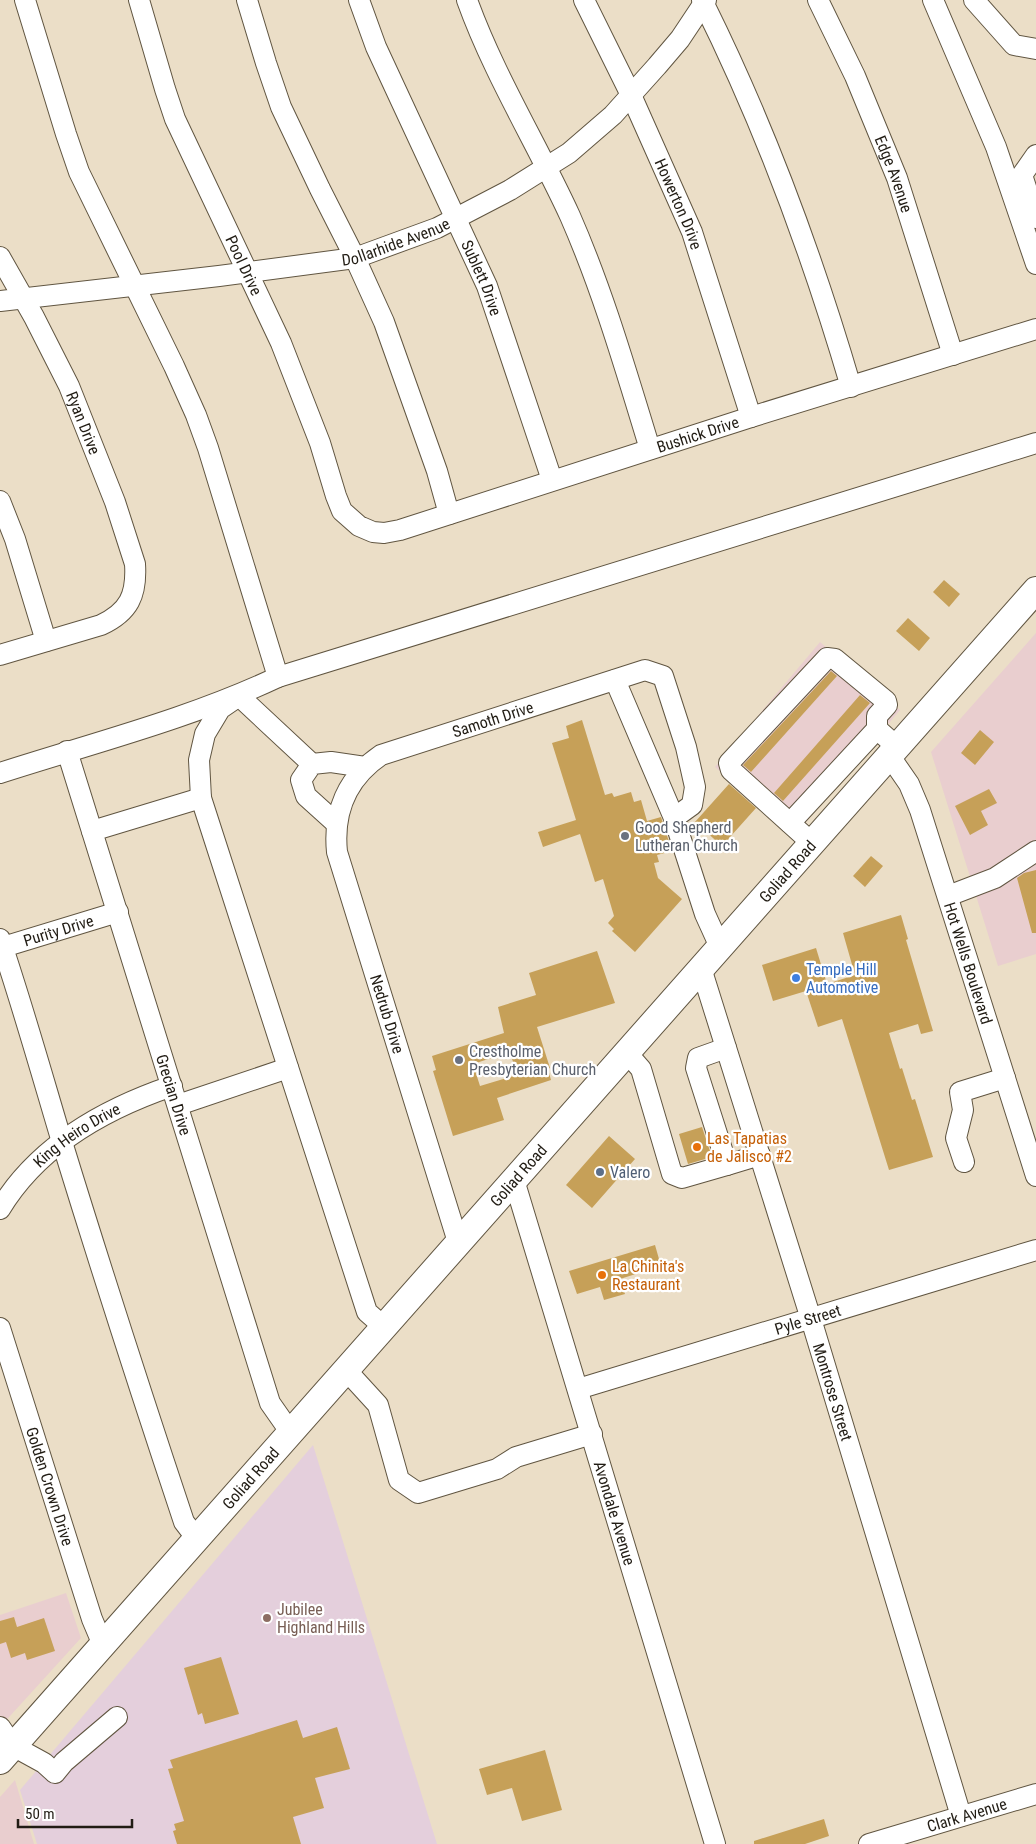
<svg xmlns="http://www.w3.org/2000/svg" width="1036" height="1844" viewBox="0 0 1036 1844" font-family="'Roboto Condensed',sans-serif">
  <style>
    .commercial { fill: #e9cecf }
    .education { fill: #e4cfdc }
    .building { fill: #c6a058; fill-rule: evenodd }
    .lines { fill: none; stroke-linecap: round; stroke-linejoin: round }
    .minor-casing { stroke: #605541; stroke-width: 22 }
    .major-casing { stroke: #605541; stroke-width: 28 }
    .minor { stroke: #fff; stroke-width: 20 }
    .major { stroke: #fff; stroke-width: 26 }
    .worship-dot { fill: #6b7280; stroke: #fff; stroke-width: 2 }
    .shop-dot { fill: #3f7fe0; stroke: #fff; stroke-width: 2 }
    .food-dot { fill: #e8710a; stroke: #fff; stroke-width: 2 }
    .service-dot { fill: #5c6f8a; stroke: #fff; stroke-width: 2 }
    .education-dot { fill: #8d6e63; stroke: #fff; stroke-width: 2 }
    .labels { text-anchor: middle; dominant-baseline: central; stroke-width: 4.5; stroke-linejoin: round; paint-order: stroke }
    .street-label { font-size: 16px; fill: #211c14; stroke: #fff }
    .worship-label { font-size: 16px; fill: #5b616d; stroke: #fff; text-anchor: start }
    .shop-label { font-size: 16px; fill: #366cbe; stroke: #fff; text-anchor: start }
    .food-label { font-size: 16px; fill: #c56008; stroke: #fff; text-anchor: start }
    .service-label { font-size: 16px; fill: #4e5e75; stroke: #fff; text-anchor: start }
    .education-label { font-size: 16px; fill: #785e54; stroke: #fff; text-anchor: start }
  </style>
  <rect width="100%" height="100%" fill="#ebdec7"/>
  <path class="commercial" d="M 1036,633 L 1036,954 L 998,966 L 931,752 Z
    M 820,642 L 900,710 L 795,835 L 715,767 Z
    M 66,1593 L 81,1638 L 0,1727 L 0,1615 Z
    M 15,1780 L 34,1844 L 0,1844 L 0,1797 Z"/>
  <path class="education" d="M 313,1445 L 437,1844 L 37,1844 L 20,1790 Z"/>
  <path class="building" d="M 944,580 L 960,594 L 949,607 L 933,592 Z
    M 908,618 L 930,638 L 919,651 L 896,631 Z
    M 831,671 L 837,676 L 751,772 L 743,765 Z
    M 860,695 L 870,703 L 783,801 L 774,793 Z
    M 582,720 L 605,795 L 612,793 L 614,797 L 631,792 L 634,802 L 641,800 L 647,821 L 661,817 L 672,851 L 657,855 L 659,862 L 654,863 L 658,878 L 682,899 L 635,952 L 612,931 L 614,929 L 608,923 L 614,916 L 603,879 L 595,882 L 580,834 L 543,847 L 538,832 L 576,820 L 552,743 L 569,738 L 566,726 Z
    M 980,730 L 994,742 L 975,765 L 961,753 Z
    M 729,784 L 756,808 L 722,846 L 695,822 Z
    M 989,789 L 997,803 L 981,811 L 988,825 L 970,835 L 955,806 Z
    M 871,856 L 883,866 L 865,887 L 853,876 Z
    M 1036,870 L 1036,933 L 1032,933 L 1017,878 L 1024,873 Z
    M 901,915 L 908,939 L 906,940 L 933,1031 L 921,1034 L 918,1024 L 889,1033 L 900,1069 L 902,1068 L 912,1100 L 915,1099 L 933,1157 L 889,1170 L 842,1019 L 818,1027 L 806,991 L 773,1001 L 762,965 L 816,948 L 827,984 L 855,975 L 843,933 Z
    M 597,951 L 615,1003 L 537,1027 L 550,1068 L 548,1069 L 551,1080 L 497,1098 L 504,1120 L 453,1136 L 433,1071 L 436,1070 L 432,1056 L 504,1033 L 498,1007 L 536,995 L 529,973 ZM 510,1052 L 517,1075 L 480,1086 L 473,1064 Z
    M 702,1127 L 712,1157 L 688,1164 L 679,1134 Z
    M 609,1136 L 635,1159 L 592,1208 L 566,1185 Z
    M 655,1245 L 661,1266 L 620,1279 L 625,1294 L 604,1300 L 600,1287 L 577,1294 L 569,1271 Z
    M 14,1617 L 17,1627 L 44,1618 L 55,1651 L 27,1660 L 25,1653 L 11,1658 L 6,1642 L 0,1644 L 0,1621 Z
    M 221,1657 L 239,1714 L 205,1724 L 202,1713 L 198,1715 L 184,1668 Z
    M 297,1720 L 303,1738 L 337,1727 L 350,1769 L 315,1778 L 324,1808 L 293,1817 L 301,1844 L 177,1844 L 173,1831 L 176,1830 L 174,1824 L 184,1821 L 168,1769 L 173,1768 L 170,1760 Z
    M 545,1750 L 562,1810 L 522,1821 L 512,1788 L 487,1795 L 479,1769 Z
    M 824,1819 L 829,1836 L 805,1844 L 754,1844 L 754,1841 Z"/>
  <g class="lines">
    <g class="minor-casing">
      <g id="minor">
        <path d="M 25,0 L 66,134 L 79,172 L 174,366 L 196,415 L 208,448 L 278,677"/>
        <path id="s1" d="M 139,0 L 165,89 L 175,119 L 281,343 L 320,443 L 336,496 L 342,511 L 359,526 L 373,532 L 384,533 L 400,530 L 751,417 L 1036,329"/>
        <path d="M 247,0 L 266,63 L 281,107 L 320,189 L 355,258 L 384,322 L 437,471 L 449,514"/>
        <path id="s2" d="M 359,0 L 376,47 L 487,286 L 552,480"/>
        <path d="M 467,0 C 494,75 537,144 570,216 C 603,291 626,371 650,449"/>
        <path id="s3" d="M 584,0 L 631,95 L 692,232 L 751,417"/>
        <path d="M 702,0 C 764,124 812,254 851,387"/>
        <path id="s4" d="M 818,0 L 855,76 L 897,178 L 953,355"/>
        <path d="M 933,0 L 996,147 L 1036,264"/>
        <path d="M 974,0 L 1014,45 L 1036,49"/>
        <path d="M 1036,155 L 1022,175 L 1036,218"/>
        <path id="s5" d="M 0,257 L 34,317 L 69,386 L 115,502 L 135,564 C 137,595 129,612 101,625 L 0,655"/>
        <path id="s6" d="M 0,301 L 219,276 L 355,258 L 437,228 L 510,190 L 569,153 L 613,115 L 657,66 L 680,39 L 706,0"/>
        <path d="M 0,501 L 15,539 L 46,641"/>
        <path d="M 615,680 L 674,818 L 705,914 L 720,947"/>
        <path id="s7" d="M 67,751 L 270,1403 L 291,1433"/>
        <path id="s8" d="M 889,755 L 909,784 L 920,810 L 1036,1176"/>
        <path d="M 312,764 L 239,696 L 220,709 L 205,734 L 199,760 L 201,798 L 367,1312 L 384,1327"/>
        <path d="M 0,773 C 93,743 189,719 278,677 L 1036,443"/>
        <path d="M 790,823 L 877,729"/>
        <path d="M 337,824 L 306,796 L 301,780 L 312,764 L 331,762 L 365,767"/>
        <path d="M 92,831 L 201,798"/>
        <path d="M 812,843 L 731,770 L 729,763 L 827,658 L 835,659 L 886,701 L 887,705 L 877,716 L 877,729 L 897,747"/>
        <path d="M 948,896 L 995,878 L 1036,851"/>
        <path d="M 0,939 C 23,1007 42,1075 62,1142 C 101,1269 142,1396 184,1522 L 197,1539"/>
        <path id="s9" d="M 0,948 L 118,912"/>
        <path id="s10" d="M 701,968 L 811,1319 L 961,1816"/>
        <path d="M 627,1053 L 641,1069 L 672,1174 L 682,1178 L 727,1165 L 696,1068 L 698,1058 L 726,1048"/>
        <path d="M 178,1105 L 288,1068"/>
        <path d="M 964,1162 L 956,1138 L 963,1110 L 960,1092 L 1005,1078"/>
        <path d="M 727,1165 L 760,1155"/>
        <path id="s11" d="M 514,1180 L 715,1844"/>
        <path id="s12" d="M 0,1209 C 38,1146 104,1109 172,1086"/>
        <path id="s13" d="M 458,1242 L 337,852 C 333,812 347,778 381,755 L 645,670 L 663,676 L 686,747 L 695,787 L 692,805 L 674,818"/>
        <path id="s14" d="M 0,1328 L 92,1619 L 103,1645"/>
        <path d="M 346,1370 L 378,1405 L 399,1480 L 418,1493 L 497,1469 L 516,1457 L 592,1434"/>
        <path id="s15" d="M 578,1389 L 1036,1250"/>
        <path d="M 0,1727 L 13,1746 L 44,1763 L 55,1773 L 64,1762 L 117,1717"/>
        <path id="s16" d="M 869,1844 L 1036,1794"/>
      </g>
    </g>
    <g class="major-casing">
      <g id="major">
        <path id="s17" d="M 0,1761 L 1036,590"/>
      </g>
    </g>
    <use href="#minor" class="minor"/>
    <use href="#major" class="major"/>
  </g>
  <g class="worship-dot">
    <circle cx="625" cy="836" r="5"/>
    <circle cx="459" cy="1060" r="5"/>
  </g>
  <circle class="shop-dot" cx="796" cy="978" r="5"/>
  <g class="food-dot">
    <circle cx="697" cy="1147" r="5"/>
    <circle cx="602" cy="1275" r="5"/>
  </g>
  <circle class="service-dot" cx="600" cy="1172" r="5"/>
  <circle class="education-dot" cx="267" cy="1618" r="5"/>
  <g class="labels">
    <g class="street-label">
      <text stroke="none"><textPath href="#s4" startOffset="190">Edge Avenue</textPath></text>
      <text stroke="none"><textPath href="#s3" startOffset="225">Howerton Drive</textPath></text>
      <text stroke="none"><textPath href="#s6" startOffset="401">Dollarhide Avenue</textPath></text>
      <text stroke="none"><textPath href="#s1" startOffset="286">Pool Drive</textPath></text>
      <text stroke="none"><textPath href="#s2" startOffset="304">Sublett Drive</textPath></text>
      <text stroke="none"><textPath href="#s5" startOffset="186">Ryan Drive</textPath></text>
      <text stroke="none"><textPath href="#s1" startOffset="929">Bushick Drive</textPath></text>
      <text stroke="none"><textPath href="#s13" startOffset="638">Samoth Drive</textPath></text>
      <text stroke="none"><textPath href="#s17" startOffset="1188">Goliad Road</textPath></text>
      <text stroke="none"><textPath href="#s9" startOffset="61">Purity Drive</textPath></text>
      <text stroke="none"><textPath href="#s8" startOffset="224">Hot Wells Boulevard</textPath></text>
      <text transform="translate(387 1014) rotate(73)">Nedrub Drive</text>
      <text stroke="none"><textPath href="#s7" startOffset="360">Grecian Drive</textPath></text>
      <text stroke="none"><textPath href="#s12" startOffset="108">King Heiro Drive</textPath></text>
      <text stroke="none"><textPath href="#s17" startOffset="782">Goliad Road</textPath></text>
      <text stroke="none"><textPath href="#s15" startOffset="240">Pyle Street</textPath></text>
      <text stroke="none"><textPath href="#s10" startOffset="444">Montrose Street</textPath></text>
      <text stroke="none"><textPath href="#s17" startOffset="378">Goliad Road</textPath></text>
      <text stroke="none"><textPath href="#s14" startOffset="166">Golden Crown Drive</textPath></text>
      <text stroke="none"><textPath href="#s11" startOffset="348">Avondale Avenue</textPath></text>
      <text stroke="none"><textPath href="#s16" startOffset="102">Clark Avenue</textPath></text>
    </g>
    <g class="worship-label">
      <text x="635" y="827">Good Shepherd<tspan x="635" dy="18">Lutheran Church</tspan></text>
      <text x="469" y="1051">Crestholme<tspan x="469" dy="18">Presbyterian Church</tspan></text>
    </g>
    <g class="shop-label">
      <text x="806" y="969">Temple Hill<tspan x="806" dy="18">Automotive</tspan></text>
    </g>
    <g class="food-label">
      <text x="707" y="1138">Las Tapatias<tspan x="707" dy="18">de Jalisco #2</tspan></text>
      <text x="612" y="1266">La Chinita's<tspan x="612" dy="18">Restaurant</tspan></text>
    </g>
    <g class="service-label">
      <text x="610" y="1172">Valero</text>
    </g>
    <g class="education-label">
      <text x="277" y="1609">Jubilee<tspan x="277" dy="18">Highland Hills</tspan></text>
    </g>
  </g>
  <path d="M18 1819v8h114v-8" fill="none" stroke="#211c14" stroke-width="2.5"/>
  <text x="25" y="1819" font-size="15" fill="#211c14" stroke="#ffffff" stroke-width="4" paint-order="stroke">50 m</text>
</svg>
